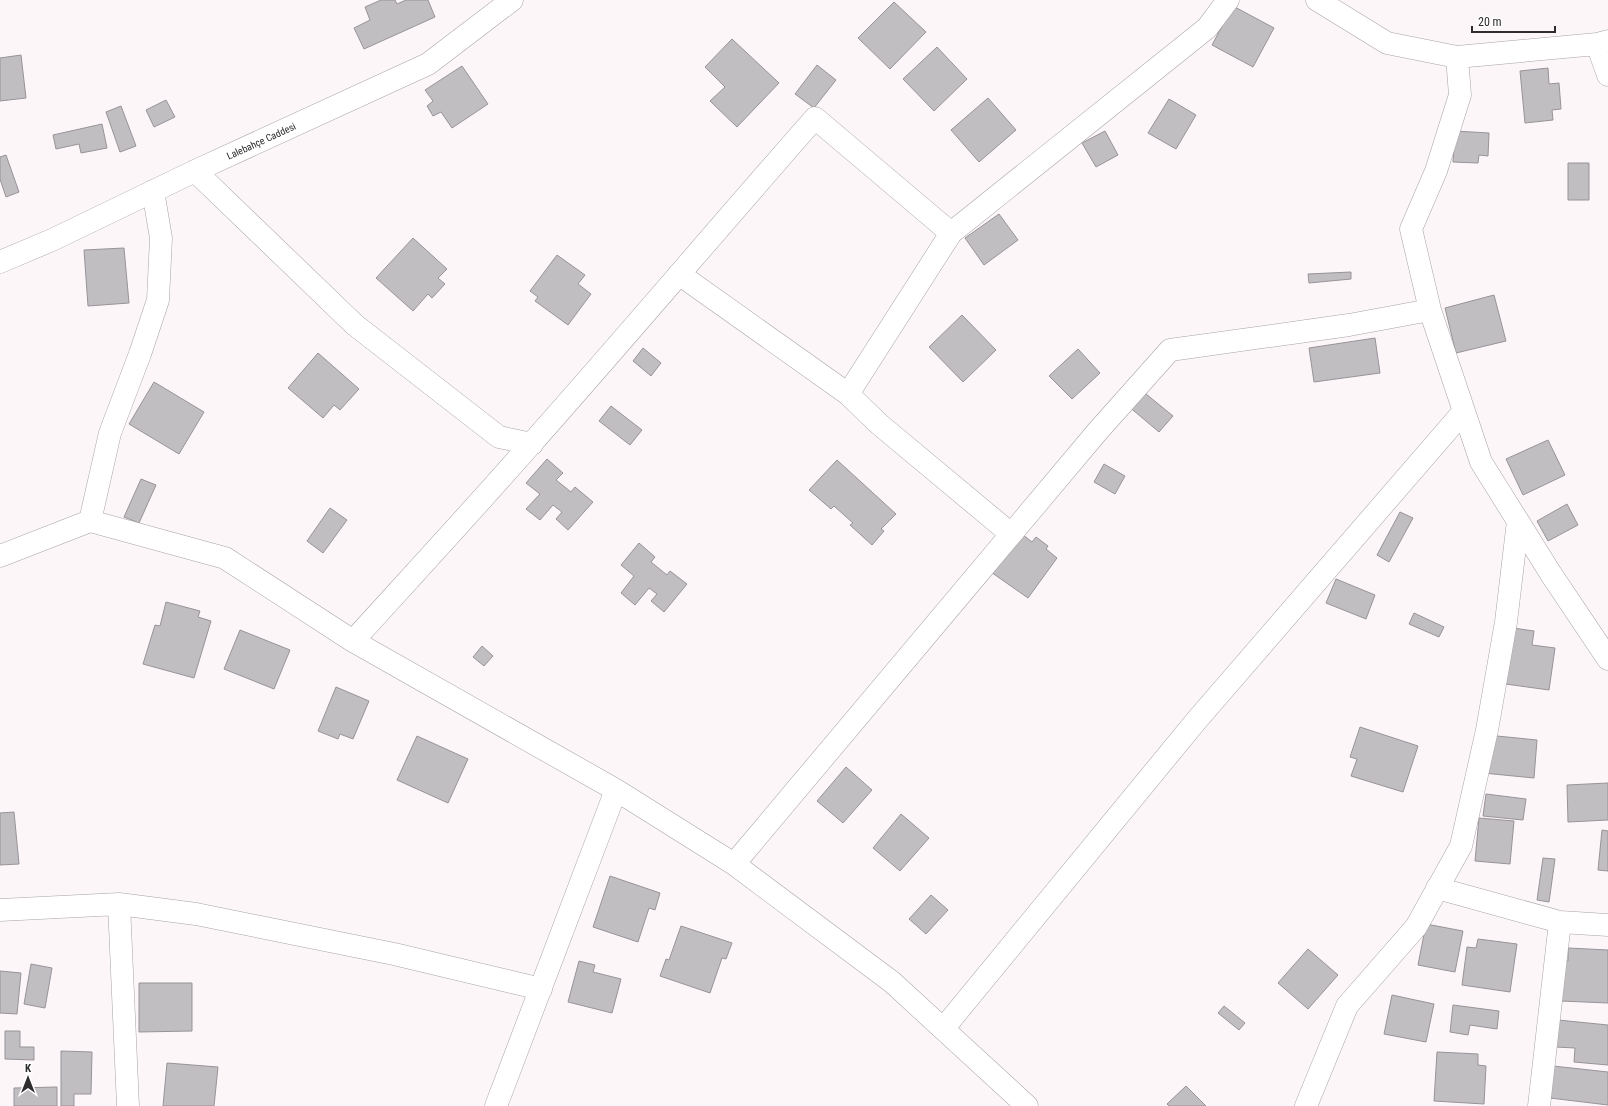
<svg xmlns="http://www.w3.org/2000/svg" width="1608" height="1106" viewBox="0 0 1608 1106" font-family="'Roboto Condensed',sans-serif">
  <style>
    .building { fill: #c1bec2; stroke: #979398 }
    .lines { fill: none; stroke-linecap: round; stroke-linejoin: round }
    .minor-casing { stroke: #a8a3a6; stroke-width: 23 }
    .tertiary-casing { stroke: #a8a3a6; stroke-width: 23 }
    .minor { stroke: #fff; stroke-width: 22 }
    .tertiary { stroke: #fff; stroke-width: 22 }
    .labels { text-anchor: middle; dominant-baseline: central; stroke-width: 3; stroke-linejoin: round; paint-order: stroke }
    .street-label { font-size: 10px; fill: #2e2c2d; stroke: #fff }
  </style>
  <rect width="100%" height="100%" fill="#fcf6f9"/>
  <path class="building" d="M 381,0 L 395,0 L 397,4 L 406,0 L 428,0 L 435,17 L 364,49 L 354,28 L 370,20 L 365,7 Z
    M 894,2 L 926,32 L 890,69 L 858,38 Z
    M 1233,6 L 1274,28 L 1253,67 L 1212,45 Z
    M 732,39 L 779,83 L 737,127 L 710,101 L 725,87 L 705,67 Z
    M 937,47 L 967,79 L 934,111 L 903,79 Z
    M 21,55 L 26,98 L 0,101 L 0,58 Z
    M 817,65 L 836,80 L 814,108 L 795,94 Z
    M 462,66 L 488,104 L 452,128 L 441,112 L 433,116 L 427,106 L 433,101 L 425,90 Z
    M 1548,68 L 1549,84 L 1559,83 L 1561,109 L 1552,110 L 1553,120 L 1525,123 L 1520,71 Z
    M 988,98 L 1016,130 L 979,162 L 951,130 Z
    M 1169,99 L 1196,115 L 1176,149 L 1148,133 Z
    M 166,100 L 175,117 L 154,127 L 146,110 Z
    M 121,106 L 136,146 L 120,152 L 106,112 Z
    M 102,124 L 107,148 L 81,153 L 79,144 L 56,149 L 53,135 Z
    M 1105,131 L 1118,155 L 1096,167 L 1082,143 Z
    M 1455,131 L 1489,133 L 1488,156 L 1479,155 L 1478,163 L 1453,162 Z
    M 6,155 L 19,192 L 6,197 L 0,179 L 0,157 Z
    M 1568,163 L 1589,163 L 1589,200 L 1568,200 Z
    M 999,214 L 1018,240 L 984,265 L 965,238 Z
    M 413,238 L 447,269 L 438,278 L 445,284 L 432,298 L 428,294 L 413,311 L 376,278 Z
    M 124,248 L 129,303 L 88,306 L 84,250 Z
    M 557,255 L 585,275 L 578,284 L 591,294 L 568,325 L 535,301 L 538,297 L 530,291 Z
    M 1351,272 L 1351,279 L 1309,283 L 1308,274 Z
    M 1494,295 L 1506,341 L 1456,353 L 1445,308 Z
    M 962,315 L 996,350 L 963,382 L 929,347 Z
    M 1375,338 L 1380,373 L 1314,382 L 1309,348 Z
    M 643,348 L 661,363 L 651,376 L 633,361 Z
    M 1078,349 L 1100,373 L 1072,399 L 1049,376 Z
    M 318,353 L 359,389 L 340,410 L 334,405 L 323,418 L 288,388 Z
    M 154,382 L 204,412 L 179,454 L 129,424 Z
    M 1140,389 L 1173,416 L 1159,432 L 1127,405 Z
    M 611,406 L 642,430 L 630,445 L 599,421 Z
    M 1548,440 L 1565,475 L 1523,495 L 1506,459 Z
    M 547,459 L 563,473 L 556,480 L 571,492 L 575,487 L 593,502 L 568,530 L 556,519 L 562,512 L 553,505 L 540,520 L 526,509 L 540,494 L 526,483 Z
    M 837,460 L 896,514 L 881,529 L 884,531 L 872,545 L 850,525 L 853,523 L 834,506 L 831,509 L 809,490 Z
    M 1104,464 L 1125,476 L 1115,494 L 1094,482 Z
    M 141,479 L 156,485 L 139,523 L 124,517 Z
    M 1567,504 L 1578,525 L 1548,541 L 1537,521 Z
    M 330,508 L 347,520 L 323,553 L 307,541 Z
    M 1400,512 L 1413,518 L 1389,562 L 1377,555 Z
    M 1017,530 L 1032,542 L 1036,537 L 1048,546 L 1046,549 L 1057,558 L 1028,598 L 988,570 Z
    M 639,543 L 655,557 L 651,562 L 667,575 L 670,571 L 687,584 L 664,612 L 651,601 L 657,594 L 649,588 L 635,605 L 621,593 L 634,576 L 621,565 Z
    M 1336,579 L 1375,595 L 1366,619 L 1326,603 Z
    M 166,602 L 200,611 L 198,617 L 211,621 L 194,678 L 143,664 L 155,625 L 160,626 Z
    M 1414,613 L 1444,627 L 1439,637 L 1409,624 Z
    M 1506,627 L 1534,631 L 1532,645 L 1555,648 L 1549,690 L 1498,683 Z
    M 240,630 L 290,650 L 274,689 L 224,669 Z
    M 482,646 L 493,656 L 484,666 L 473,657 Z
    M 336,687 L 369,701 L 353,739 L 340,734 L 338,739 L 318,731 Z
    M 1360,727 L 1418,746 L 1403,792 L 1351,776 L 1357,759 L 1350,757 Z
    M 1487,735 L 1537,740 L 1534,778 L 1483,773 Z
    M 417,736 L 468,759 L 448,803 L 397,780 Z
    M 846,767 L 872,790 L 843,823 L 817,801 Z
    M 1608,783 L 1608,820 L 1568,822 L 1567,785 Z
    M 1486,794 L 1526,799 L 1523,820 L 1483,816 Z
    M 14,812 L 19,864 L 0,865 L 0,813 Z
    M 901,814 L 929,838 L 900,871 L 873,848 Z
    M 1479,818 L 1514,821 L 1510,864 L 1475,861 Z
    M 1602,830 L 1608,831 L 1608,871 L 1598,870 Z
    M 1543,858 L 1555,859 L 1549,902 L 1537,900 Z
    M 610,876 L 660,893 L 655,910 L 649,908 L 638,942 L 593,927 Z
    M 931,895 L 948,910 L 926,934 L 909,919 Z
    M 1426,924 L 1463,931 L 1455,972 L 1418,965 Z
    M 681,926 L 732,943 L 726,959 L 722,958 L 710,993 L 660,976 L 666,959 L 669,960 Z
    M 1478,939 L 1517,944 L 1510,992 L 1462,985 L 1467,947 L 1476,948 Z
    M 1568,948 L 1608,950 L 1608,1003 L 1561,1001 L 1563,961 L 1568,961 Z
    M 1308,949 L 1338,975 L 1308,1009 L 1278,983 Z
    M 579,961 L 595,965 L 593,972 L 621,979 L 612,1013 L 568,1002 Z
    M 31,964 L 52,968 L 45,1008 L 24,1004 Z
    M 0,971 L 21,973 L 17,1014 L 0,1013 Z
    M 139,983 L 192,983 L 192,1031 L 139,1032 Z
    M 1392,995 L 1434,1004 L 1426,1042 L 1384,1034 Z
    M 1453,1005 L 1499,1011 L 1497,1029 L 1470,1025 L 1468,1035 L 1450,1032 Z
    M 1224,1006 L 1245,1023 L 1239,1030 L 1218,1013 Z
    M 1558,1020 L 1608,1025 L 1608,1065 L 1574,1062 L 1575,1048 L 1556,1047 Z
    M 5,1031 L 20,1031 L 20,1047 L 34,1047 L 34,1060 L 5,1059 Z
    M 61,1051 L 92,1052 L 91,1094 L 74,1094 L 74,1106 L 61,1106 Z
    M 1437,1052 L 1478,1054 L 1478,1065 L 1486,1066 L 1484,1104 L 1434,1101 Z
    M 167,1063 L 218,1067 L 214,1106 L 163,1106 Z
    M 1553,1066 L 1608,1072 L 1608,1105 L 1550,1098 Z
    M 1186,1086 L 1206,1106 L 1169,1106 L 1167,1104 Z
    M 57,1087 L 57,1106 L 14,1106 L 14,1088 Z"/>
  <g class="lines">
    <g class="minor-casing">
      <path id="minor" d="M 1317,0 L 1387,43 L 1457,57 L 1597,44 L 1608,41
        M 1597,44 L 1608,75
        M 1457,57 L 1460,95 L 1436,171 L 1411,229 L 1430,310 L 1481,462 L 1551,574 L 1608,659
        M 195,171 L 355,325 L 499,437 L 532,444
        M 951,233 L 1207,28 L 1228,0
        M 848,394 L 879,424 L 1011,534
        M 90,521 L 110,433 L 140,354 L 158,300 L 161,238 L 153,191
        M 0,556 L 90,521 L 225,558 L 353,641 L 616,790 L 734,864 L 892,982 L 1027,1106
        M 353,641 C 413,575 473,510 532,443 C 627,336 720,226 815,118 L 951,233 L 848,394 L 679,274
        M 734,864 L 1097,432 L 1170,350 L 1349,325 L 1430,310
        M 1437,888 L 1560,922 L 1608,925
        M 119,904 L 128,1106
        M 0,910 L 119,904 L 196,914 L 394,954 L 541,989
        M 943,1029 L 1196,721 L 1464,411
        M 496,1106 L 616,790
        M 1306,1106 L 1347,1006 L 1416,927 L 1461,846 L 1487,730 L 1506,622 L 1518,521
        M 1539,1106 L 1560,922"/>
    </g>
    <g class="tertiary-casing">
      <g id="tertiary">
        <path id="s1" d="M 0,262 L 52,240 L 195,171 L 428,64 L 512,0"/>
      </g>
    </g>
    <use href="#minor" class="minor"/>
    <use href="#tertiary" class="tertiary"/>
  </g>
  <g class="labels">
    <g class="street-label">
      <text stroke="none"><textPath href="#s1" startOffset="288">Lalebahçe Caddesi</textPath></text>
    </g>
  </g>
  <g transform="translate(28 1078)" stroke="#ffffff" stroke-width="3" paint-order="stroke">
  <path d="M0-3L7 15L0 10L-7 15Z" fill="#2e2c2d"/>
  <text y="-6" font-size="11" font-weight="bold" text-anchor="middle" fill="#2e2c2d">K</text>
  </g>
  <path d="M1472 26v6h83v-6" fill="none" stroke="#2e2c2d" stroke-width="2"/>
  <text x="1478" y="26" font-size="12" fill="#2e2c2d" stroke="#ffffff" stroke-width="3" paint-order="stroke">20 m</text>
</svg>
